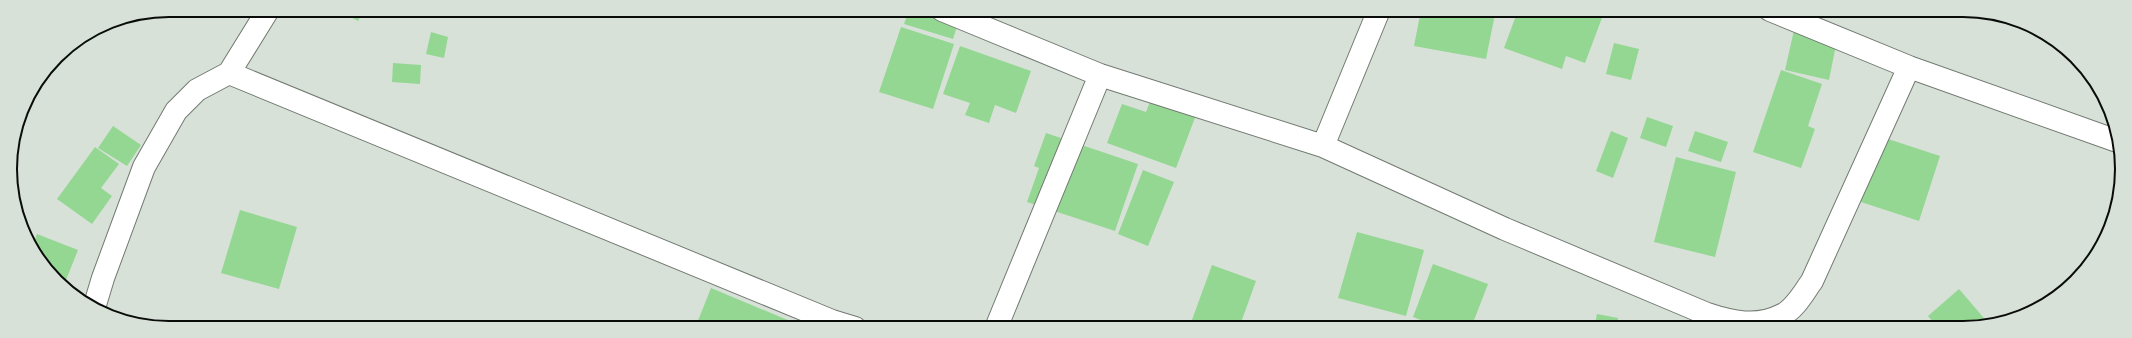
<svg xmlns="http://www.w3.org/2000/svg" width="2132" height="338" viewBox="0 0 2132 338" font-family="Barlow,sans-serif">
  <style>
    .building { fill: #94d793 }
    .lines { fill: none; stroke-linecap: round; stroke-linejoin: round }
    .minor-casing { stroke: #727a72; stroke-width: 24 }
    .minor { stroke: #fff; stroke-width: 22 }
    .rim { fill: none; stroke: #0a0c0a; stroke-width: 2 }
  </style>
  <rect width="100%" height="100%" fill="#d8e1d8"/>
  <path class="building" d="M 337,10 L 364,10 L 358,21 Z
    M 909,10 L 928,10 L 959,20 L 953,39 L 904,24 Z
    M 1421,10 L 1474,10 L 1495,14 L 1486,59 L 1414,46 Z
    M 1518,10 L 1605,10 L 1585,63 L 1566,56 L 1562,69 L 1504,48 Z
    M 901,27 L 954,44 L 933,109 L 879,92 Z
    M 1794,30 L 1837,40 L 1829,80 L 1785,70 Z
    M 431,32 L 448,37 L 444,58 L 426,54 Z
    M 1614,43 L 1639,49 L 1631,80 L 1606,74 Z
    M 960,46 L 1031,71 L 1016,113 L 995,105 L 989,123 L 965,115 L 970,103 L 943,94 Z
    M 393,63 L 421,65 L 420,84 L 392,82 Z
    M 1781,70 L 1822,84 L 1808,126 L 1815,129 L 1801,168 L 1753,152 Z
    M 1151,99 L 1196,115 L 1176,168 L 1107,143 L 1122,104 L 1146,112 Z
    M 1647,117 L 1673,126 L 1666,147 L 1640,138 Z
    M 113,126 L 141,145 L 127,166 L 98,148 Z
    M 1611,131 L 1628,138 L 1613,178 L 1596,171 Z
    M 1695,131 L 1728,142 L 1721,162 L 1688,151 Z
    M 1046,133 L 1138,164 L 1115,231 L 1027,202 L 1039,168 L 1034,166 Z
    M 1879,136 L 1940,156 L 1919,221 L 1858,201 Z
    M 95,147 L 119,164 L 101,188 L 112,196 L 92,224 L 57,199 Z
    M 1676,157 L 1736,172 L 1715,257 L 1654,242 Z
    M 1143,170 L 1174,182 L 1148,246 L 1118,234 Z
    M 240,210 L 297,227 L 279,289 L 221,273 Z
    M 1357,232 L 1424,250 L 1406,316 L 1338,298 Z
    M 37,234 L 78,250 L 64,285 L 50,274 L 33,245 Z
    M 1433,264 L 1488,284 L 1471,328 L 1441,328 L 1413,317 Z
    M 1212,265 L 1256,281 L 1239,328 L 1189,328 Z
    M 711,288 L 790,321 L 787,328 L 695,328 Z
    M 1959,289 L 1989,324 L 1974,328 L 1938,328 L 1928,316 Z
    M 1597,314 L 1618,318 L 1617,328 L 1594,328 Z"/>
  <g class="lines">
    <g class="minor-casing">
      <path id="minor" d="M 942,10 L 1100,75 L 1323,146 L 1505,229 L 1707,314 C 1731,322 1757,328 1782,315 C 1795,309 1804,292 1812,281 L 1909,67
        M 1770,10 L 1909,67 L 2117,141
        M 229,73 L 832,321 L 855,328
        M 1323,146 L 1379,10
        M 94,308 L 103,278 L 144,167 L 176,111 L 197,90 L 229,73 L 268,10
        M 996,328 L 1100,75"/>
    </g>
    <use href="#minor" class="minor"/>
  </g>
  <path d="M0 0H2132V338H0ZM169 17H1963A152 152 0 0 1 2115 169V169A152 152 0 0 1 1963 321H169A152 152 0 0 1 17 169V169A152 152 0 0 1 169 17Z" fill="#d8e1d8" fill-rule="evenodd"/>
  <path class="rim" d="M169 17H1963A152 152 0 0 1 2115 169V169A152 152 0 0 1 1963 321H169A152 152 0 0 1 17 169V169A152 152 0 0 1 169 17Z"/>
</svg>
